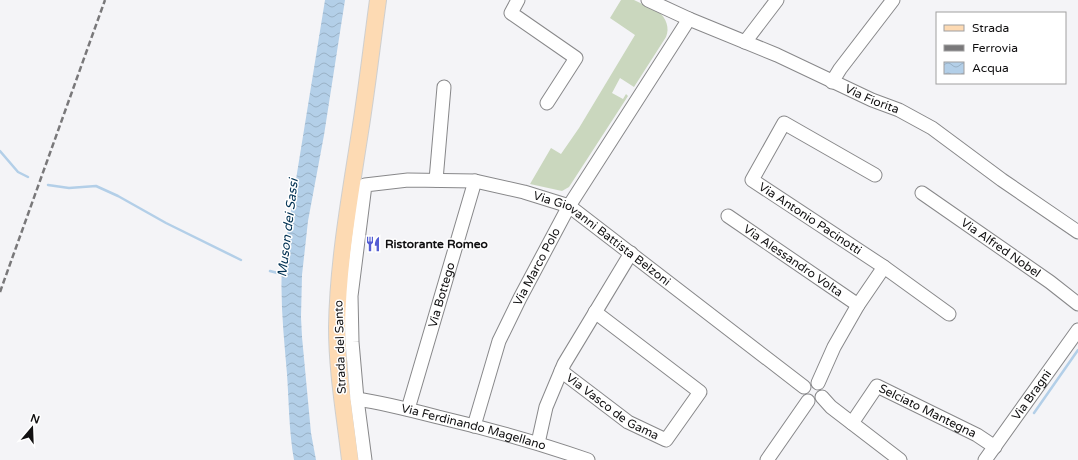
<svg xmlns="http://www.w3.org/2000/svg" width="1078" height="460" viewBox="0 0 1078 460" font-family="'Varela Round',sans-serif">
  <style>
    .garden { fill: #cad7be }
    .water { fill: url(#water-waves) }
    .lines { fill: none; stroke-linecap: round; stroke-linejoin: round }
    .stream { stroke: #b3cfe8; stroke-width: 2.5 }
    .minor-casing { stroke: #88888a; stroke-width: 15 }
    .major-casing { stroke: #cfcfcf; stroke-width: 18 }
    .minor { stroke: #fff; stroke-width: 13 }
    .major { stroke: #fddab3; stroke-width: 16 }
    .rail { stroke: #79787a; stroke-width: 2.5; stroke-dasharray: 6 3; stroke-linecap: butt }
    .labels { text-anchor: middle; dominant-baseline: central; stroke-width: 3; stroke-linejoin: round; paint-order: stroke }
    .street-label { font-size: 12px; fill: #111011; stroke: #fff }
    .poi-label { font-size: 12px; font-weight: bold; fill: #111011; stroke: #fff; text-anchor: start }
    .water-label { font-size: 13px; font-style: italic; fill: #023253; stroke: #fff }
  </style>
  <defs>
    <pattern id="water-waves" width="16" height="10" patternUnits="userSpaceOnUse"><rect width="16" height="10" fill="#b3cfe8"/><path d="M0 5q4-4 8 0t8 0" fill="none" stroke="#99b1c6"/></pattern>
  </defs>
  <rect width="100%" height="100%" fill="#f4f4f7"/>
  <path class="garden" d="M 621,0 L 634,0 L 659,12 C 666,18 670,28 666,37 L 634,87 L 620,78 L 612,93 L 623,99 L 626,94 L 628,96 L 569,187 L 562,191 L 530,184 L 551,148 L 561,154 L 579,128 L 635,35 L 610,18 Z"/>
  <path class="water" d="M 325,0 L 345,0 L 324,135 L 308,221 L 302,275 L 301,317 L 302,337 L 311,433 L 316,460 L 294,460 C 289,432 289,403 287,374 C 284,338 280,302 282,266 Z"/>
  <g class="lines">
    <path class="stream" d="M 0,151 L 18,172 L 28,177
      M 48,185 L 69,188 L 96,186 L 118,196 L 166,223 L 241,260
      M 270,271 L 285,275
      M 1034,413 L 1078,350"/>
    <g class="minor-casing">
      <g id="minor">
        <path d="M 518,0 L 511,13 L 576,58 L 547,103"/>
        <path id="s1" d="M 648,0 L 689,19 L 777,55 L 872,100 L 899,110 L 932,128 L 1002,180 L 1078,232"/>
        <path d="M 745,42 L 777,0"/>
        <path d="M 832,82 L 840,69 L 893,0"/>
        <path id="s2" d="M 875,175 L 784,123 L 752,180 L 884,267 L 949,314"/>
        <path d="M 436,180 L 444,87"/>
        <path id="s3" d="M 922,193 L 1050,282 L 1078,304"/>
        <path id="s4" d="M 728,216 L 858,305"/>
        <path id="s5" d="M 561,371 L 628,422 L 666,440 L 700,392 L 595,312"/>
        <path d="M 818,383 L 834,347 L 858,305 L 884,267"/>
        <path d="M 822,397 L 831,407 L 900,460"/>
        <path id="s6" d="M 357,399 C 384,403 411,410 438,417 C 489,429 539,443 588,460"/>
        <path id="s7" d="M 408,409 L 475,181"/>
        <path id="s8" d="M 852,423 L 877,386 L 977,435 L 995,447"/>
        <path id="s9" d="M 474,426 L 499,341 L 520,298 L 569,206 L 689,19"/>
        <path d="M 538,443 L 546,407 L 564,364 L 631,253"/>
        <path id="s10" d="M 365,460 L 357,399 L 352,342 L 351,296 L 365,185 L 408,180 L 475,181 L 524,192 L 569,206 L 804,387"/>
        <path d="M 767,460 L 808,401"/>
        <path id="s11" d="M 985,460 L 1078,330"/>
      </g>
    </g>
    <g class="major-casing">
      <path id="major" d="M 350,460 C 345,416 337,372 337,327 C 338,262 350,197 360,132 C 367,88 372,44 378,0"/>
    </g>
    <use href="#minor" class="minor"/>
    <use href="#major" class="major"/>
    <path class="rail" d="M 0,292 L 105,0"/>
  </g>
  <defs>
    <g id="restaurant-bare" transform="scale(1.2)"><path d="M-5-6h1v4h1v-4h1v4h1v-4h1v5L-1.5 .5V6h-2V.5L-5-1ZM5-6V6H3V1.5H1.5Q1.5-4 5-6Z" fill="#535dd3" stroke="#fff" stroke-width="2.5" paint-order="stroke"/></g>
  </defs>
  <g fill-rule="evenodd">
    <use href="#restaurant-bare" x="373" y="244"/>
  </g>
  <g class="labels">
    <g class="street-label">
      <text stroke="none"><textPath href="#s1" startOffset="245">Via Fiorita</textPath></text>
      <text stroke="none"><textPath href="#s2" startOffset="240">Via Antonio Pacinotti</textPath></text>
      <text stroke="none"><textPath href="#s10" startOffset="529">Via Giovanni Battista Belzoni</textPath></text>
      <text stroke="none"><textPath href="#s3" startOffset="96">Via Alfred Nobel</textPath></text>
      <text stroke="none"><textPath href="#s4" startOffset="79">Via Alessandro Volta</textPath></text>
      <text stroke="none"><textPath href="#s9" startOffset="172">Via Marco Polo</textPath></text>
      <text stroke="none"><textPath href="#s7" startOffset="119">Via Bottego</textPath></text>
      <text transform="translate(340 347) rotate(-92)">Strada del Santo</text>
      <text stroke="none"><textPath href="#s11" startOffset="80">Via Bragni</textPath></text>
      <text stroke="none"><textPath href="#s5" startOffset="63">Via Vasco de Gama</textPath></text>
      <text stroke="none"><textPath href="#s8" startOffset="101">Selciato Mantegna</textPath></text>
      <text stroke="none"><textPath href="#s6" startOffset="120">Via Ferdinando Magellano</textPath></text>
    </g>
    <g class="poi-label">
      <text x="385" y="244">Ristorante Romeo</text>
    </g>
    <g class="water-label">
      <text transform="translate(288 228) rotate(-83)">Muson dei Sassi</text>
    </g>
  </g>
  <rect x="936" y="12" width="130" height="72" fill="#ffffff" stroke="#a09fa0"/>
  <rect x="944" y="25" width="20" height="6" fill="#fddab3" stroke="#a09fa0"/>
  <text x="972" y="32" font-size="12" fill="#111011">Strada</text>
  <rect x="944" y="45" width="20" height="6" fill="#79787a" stroke="#a09fa0"/>
  <text x="972" y="52" font-size="12" fill="#111011">Ferrovia</text>
  <rect x="944" y="62" width="20" height="12" fill="url(#water-waves)" stroke="#a09fa0"/>
  <text x="972" y="72" font-size="12" fill="#111011">Acqua</text>
  <g transform="translate(32 428) rotate(19)" stroke="#ffffff" stroke-width="3" paint-order="stroke">
  <path d="M0-3L7 15L0 10L-7 15Z" fill="#111011"/>
  <text y="-6" font-size="11" font-weight="bold" text-anchor="middle" fill="#111011">N</text>
  </g>
</svg>
